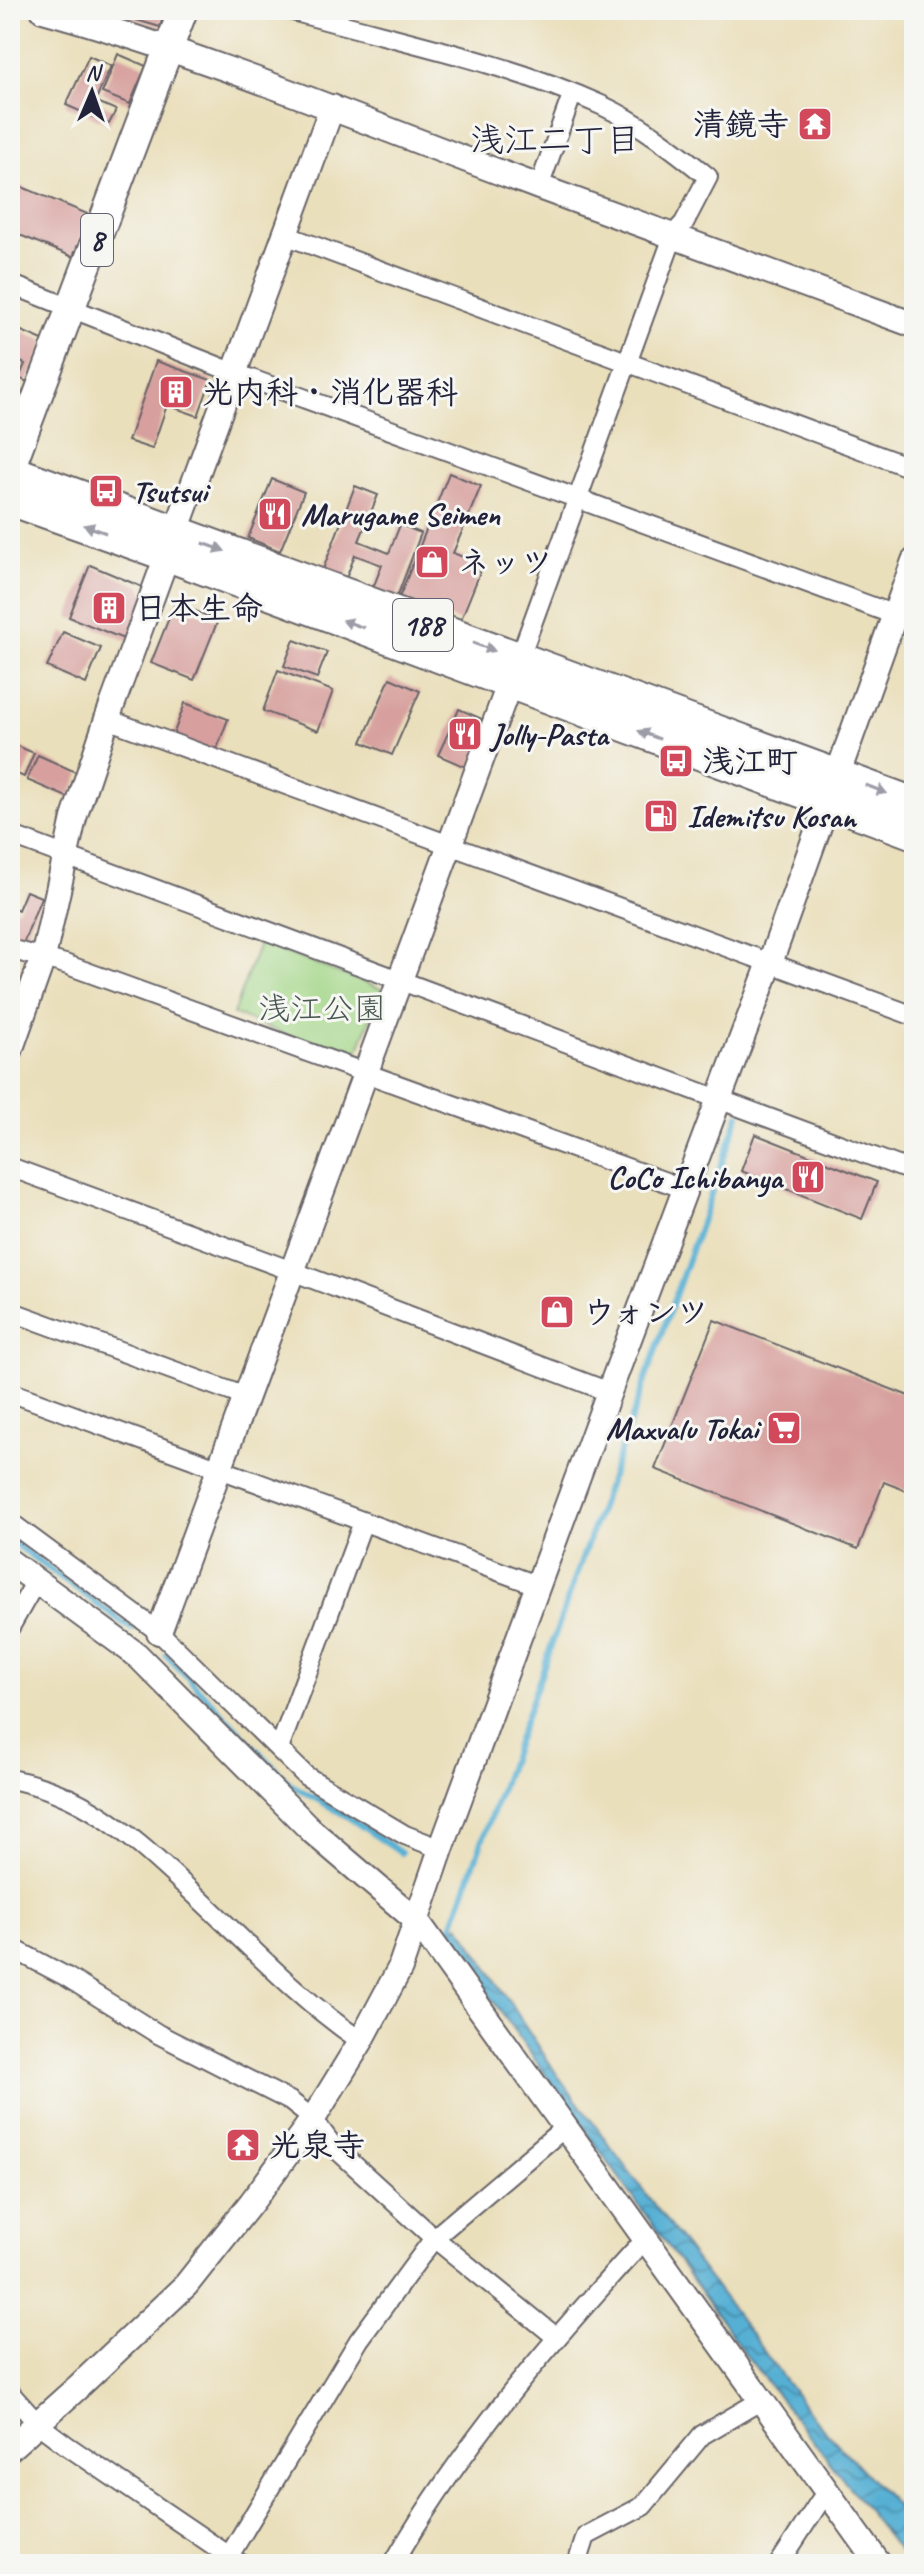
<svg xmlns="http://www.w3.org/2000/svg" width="924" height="2574" viewBox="0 0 924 2574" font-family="Caveat,'Klee One',sans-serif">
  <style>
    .park { fill: #a1d585; stroke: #627c60; stroke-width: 2 }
    .water { fill: url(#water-waves); stroke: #3c6988; stroke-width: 2 }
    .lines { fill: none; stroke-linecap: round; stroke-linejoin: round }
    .stream { stroke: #57b0d4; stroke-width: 6 }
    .building { fill: #d7a09e }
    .street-casing { stroke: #686468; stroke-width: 22 }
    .secondary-casing { stroke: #686468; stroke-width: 28 }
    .primary-casing { stroke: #686468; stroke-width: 32 }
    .highway-casing { stroke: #686468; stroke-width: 36 }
    .street { stroke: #fff; stroke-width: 18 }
    .secondary { stroke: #fff; stroke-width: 24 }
    .primary { stroke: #fff; stroke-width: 28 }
    .highway { stroke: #fff; stroke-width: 32 }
    .oneway { fill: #9c9ca7 }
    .labels { text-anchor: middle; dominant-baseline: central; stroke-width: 6; stroke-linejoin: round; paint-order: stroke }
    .shield { fill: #f6f6f2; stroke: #626272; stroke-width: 2 }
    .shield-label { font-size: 30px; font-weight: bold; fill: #22223b }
    .poi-label { font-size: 32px; font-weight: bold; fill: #22223b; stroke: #f6f6f2; text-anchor: start }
    .park-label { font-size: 32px; fill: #485851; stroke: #f6f6f2 }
    .neighbourhood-label { font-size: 34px; fill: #22223b; stroke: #f6f6f2 }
  </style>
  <defs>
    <pattern id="water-waves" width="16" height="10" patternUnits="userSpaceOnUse" patternTransform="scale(2)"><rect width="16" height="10" fill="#57b0d4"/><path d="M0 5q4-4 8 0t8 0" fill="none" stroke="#488fad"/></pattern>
  </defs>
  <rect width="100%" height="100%" fill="#f6f6f2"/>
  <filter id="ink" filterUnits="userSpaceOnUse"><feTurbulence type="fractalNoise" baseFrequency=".0125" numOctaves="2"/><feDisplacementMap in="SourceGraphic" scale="16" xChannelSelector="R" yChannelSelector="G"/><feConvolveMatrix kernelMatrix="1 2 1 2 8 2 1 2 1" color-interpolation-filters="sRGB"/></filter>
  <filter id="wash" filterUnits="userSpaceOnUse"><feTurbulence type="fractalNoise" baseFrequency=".006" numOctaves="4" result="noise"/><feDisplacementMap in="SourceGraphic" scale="32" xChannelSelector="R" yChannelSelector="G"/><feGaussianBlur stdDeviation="1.8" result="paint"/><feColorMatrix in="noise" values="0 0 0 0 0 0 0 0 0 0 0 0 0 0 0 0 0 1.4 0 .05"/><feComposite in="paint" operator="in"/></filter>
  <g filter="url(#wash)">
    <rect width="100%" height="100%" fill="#eadfbb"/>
    <path class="park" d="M 259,943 L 382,989 L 354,1061 L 233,1014 Z"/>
    <path class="water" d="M 459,1924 L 556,2073 L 814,2419 L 914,2525 L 914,2564 L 906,2560 L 745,2354 L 451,1942 L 450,1933 Z"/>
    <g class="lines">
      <path class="stream" d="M 10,1540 L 132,1629
        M 166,1655 L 290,1784 L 348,1817 L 401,1853
        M 453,1937 L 450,1933 L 456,1915 L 739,1115"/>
    </g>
    <g id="blocks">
      <path class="building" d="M 125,10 L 165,10 L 160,27 L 123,16 Z
        M 118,54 L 146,66 L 130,104 L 102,93 Z
        M 89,56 L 111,66 L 95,101 L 116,110 L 109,124 L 66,105 Z
        M 10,182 L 90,215 L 73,257 L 10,231 Z
        M 10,326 L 45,341 L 27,382 L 19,378 L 25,364 L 10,357 Z
        M 156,361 L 211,380 L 198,416 L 167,405 L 152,449 L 128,441 Z
        M 449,473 L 481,486 L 453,553 L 483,565 L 460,622 L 399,598 Z
        M 272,479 L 304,492 L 280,551 L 248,538 Z
        M 355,486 L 378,495 L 359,541 L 389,553 L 400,525 L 421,533 L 397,597 L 373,588 L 382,565 L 355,555 L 345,581 L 322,572 Z
        M 90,565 L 140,586 L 148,599 L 131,642 L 69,617 Z
        M 175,603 L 218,620 L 194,680 L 151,663 Z
        M 63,632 L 101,648 L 86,684 L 47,667 Z
        M 294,640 L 327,652 L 317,678 L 284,666 Z
        M 278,670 L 333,691 L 318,731 L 263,711 Z
        M 390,678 L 420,691 L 392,755 L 362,742 Z
        M 185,703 L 228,719 L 215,754 L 172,738 Z
        M 459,709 L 491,723 L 470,769 L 438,755 Z
        M 10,743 L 34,753 L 24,777 L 10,771 Z
        M 38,755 L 80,774 L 69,798 L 27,780 Z
        M 26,891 L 41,897 L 23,944 L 10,939 L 10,906 L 18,910 Z
        M 10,977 L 31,985 L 19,1018 L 10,1014 Z
        M 755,1134 L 877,1182 L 862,1219 L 741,1171 Z
        M 714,1320 L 914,1398 L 914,1494 L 884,1482 L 858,1549 L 655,1469 Z"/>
    </g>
  </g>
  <g filter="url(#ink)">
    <use href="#blocks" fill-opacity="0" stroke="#686468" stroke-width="2"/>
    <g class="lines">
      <g class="street-casing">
        <path id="street" d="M 289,10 C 393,40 501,60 601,105 C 640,123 675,150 708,177 L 684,223 L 674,234 L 517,665
          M 539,187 L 572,95
          M 285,235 L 914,469
          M 10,284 L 235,373 L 914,622
          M 107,719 L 914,1016
          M 10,835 L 914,1172
          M 10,949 L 65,964 L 685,1189
          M 10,1167 L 292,1271 L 609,1392
          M 10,1311 L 246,1397
          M 10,1392 L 539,1586
          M 10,1522 L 159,1632 L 306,1776 L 405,1835 L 441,1849
          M 10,1627 L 36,1581
          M 279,1749 L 363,1522
          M 10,1779 C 83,1793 127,1832 179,1880 C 239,1934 294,1996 361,2041
          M 10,1947 L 67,1977 L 158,2034 L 290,2101 L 313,2119 L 333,2146 L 434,2238 L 556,2337
          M 10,2393 L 38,2424 L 66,2445 L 241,2564
          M 229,2556 L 359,2340 L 434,2238 L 564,2128
          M 393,2564 C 459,2449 546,2347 635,2250 L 646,2242
          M 577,2564 L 586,2536 L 643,2506 L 702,2435 L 760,2401
          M 779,2564 L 820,2501 L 828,2495"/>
      </g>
      <g class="secondary-casing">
        <path id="secondary" d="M 43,10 C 213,57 374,126 539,187 C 664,233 789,278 914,325
          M 10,1051 L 43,958 L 74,818 L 107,719 L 332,107
          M 10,1562 L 137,1655 L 313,1832 L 417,1921 L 879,2564
          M 159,1632 L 510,682
          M 10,2448 L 78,2387 L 186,2285 L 251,2203 L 313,2119 L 361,2041 L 400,1968 L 441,1849 L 609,1392 L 770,963 L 914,561"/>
      </g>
      <g class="primary-casing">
        <path id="primary" d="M 10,469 L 183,10"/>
      </g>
      <g class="highway-casing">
        <path id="highway" d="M 10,471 L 914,804
          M 10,499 L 168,555 L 914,833"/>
      </g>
      <use href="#street" class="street"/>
      <use href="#secondary" class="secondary"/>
      <use href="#primary" class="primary"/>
      <use href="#highway" class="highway"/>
    </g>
    <defs><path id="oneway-solid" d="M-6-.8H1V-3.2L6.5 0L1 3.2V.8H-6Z" transform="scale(2)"/></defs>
    <g class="oneway">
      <use href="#oneway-solid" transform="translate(95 529) rotate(-160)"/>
      <use href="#oneway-solid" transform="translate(214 547) rotate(20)"/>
      <use href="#oneway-solid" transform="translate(353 624) rotate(-160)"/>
      <use href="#oneway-solid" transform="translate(484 647) rotate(20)"/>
      <use href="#oneway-solid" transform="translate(649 735) rotate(-159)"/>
      <use href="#oneway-solid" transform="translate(876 789) rotate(21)"/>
    </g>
  </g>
  <defs>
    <g id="temple-square" transform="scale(1.8)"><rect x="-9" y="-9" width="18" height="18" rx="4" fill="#d1495b" stroke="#f6f6f2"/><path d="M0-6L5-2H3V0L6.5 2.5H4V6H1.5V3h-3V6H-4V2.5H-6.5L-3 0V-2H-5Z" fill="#fff"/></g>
    <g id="building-square" transform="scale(1.8)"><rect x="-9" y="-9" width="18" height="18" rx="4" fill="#d1495b" stroke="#f6f6f2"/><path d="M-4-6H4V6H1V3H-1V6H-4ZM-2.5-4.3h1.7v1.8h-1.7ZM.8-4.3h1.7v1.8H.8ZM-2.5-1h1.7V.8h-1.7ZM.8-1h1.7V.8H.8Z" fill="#fff"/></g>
    <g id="bus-square" transform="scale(1.8)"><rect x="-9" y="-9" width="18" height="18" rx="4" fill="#d1495b" stroke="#f6f6f2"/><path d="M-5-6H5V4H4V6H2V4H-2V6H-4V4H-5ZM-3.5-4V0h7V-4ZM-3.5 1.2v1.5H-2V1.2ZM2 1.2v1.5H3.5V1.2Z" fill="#fff"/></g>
    <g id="restaurant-square" transform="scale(1.8)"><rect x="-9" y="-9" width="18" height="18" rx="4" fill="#d1495b" stroke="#f6f6f2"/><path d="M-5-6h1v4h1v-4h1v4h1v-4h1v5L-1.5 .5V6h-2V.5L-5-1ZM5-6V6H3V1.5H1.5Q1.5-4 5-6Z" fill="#fff"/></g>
    <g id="shop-square" transform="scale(1.8)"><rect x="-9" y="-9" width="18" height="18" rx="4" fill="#d1495b" stroke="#f6f6f2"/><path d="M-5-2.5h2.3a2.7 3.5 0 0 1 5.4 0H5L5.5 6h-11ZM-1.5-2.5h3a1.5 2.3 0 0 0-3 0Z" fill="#fff"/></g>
    <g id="fuel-square" transform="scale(1.8)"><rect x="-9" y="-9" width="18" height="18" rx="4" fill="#d1495b" stroke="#f6f6f2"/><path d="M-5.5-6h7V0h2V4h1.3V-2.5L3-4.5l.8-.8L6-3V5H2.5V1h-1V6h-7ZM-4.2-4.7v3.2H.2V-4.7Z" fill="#fff"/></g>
    <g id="supermarket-square" transform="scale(1.8)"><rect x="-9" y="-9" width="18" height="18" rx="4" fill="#d1495b" stroke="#f6f6f2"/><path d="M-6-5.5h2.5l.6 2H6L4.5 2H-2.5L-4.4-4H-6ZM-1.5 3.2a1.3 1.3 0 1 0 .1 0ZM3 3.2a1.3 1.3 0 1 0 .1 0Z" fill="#fff"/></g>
  </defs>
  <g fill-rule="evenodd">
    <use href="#temple-square" x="815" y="124"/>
    <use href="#building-square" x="176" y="392"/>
    <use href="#bus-square" x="106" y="491"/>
    <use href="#restaurant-square" x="275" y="514"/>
    <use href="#shop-square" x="432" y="562"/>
    <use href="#building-square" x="109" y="608"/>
    <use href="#restaurant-square" x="465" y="734"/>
    <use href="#bus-square" x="676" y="761"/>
    <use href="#fuel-square" x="661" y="816"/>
    <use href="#restaurant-square" x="808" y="1177"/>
    <use href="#shop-square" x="557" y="1312"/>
    <use href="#supermarket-square" x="784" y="1428"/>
    <use href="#temple-square" x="243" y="2145"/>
  </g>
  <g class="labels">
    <g class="shield">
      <rect x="81" y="214" width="32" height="52" rx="6"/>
      <rect x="393" y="599" width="60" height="52" rx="6"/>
    </g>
    <g class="shield-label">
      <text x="97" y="240">8</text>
      <text x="423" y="625">188</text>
    </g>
    <g class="poi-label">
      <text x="789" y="124" text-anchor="end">清鏡寺</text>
      <text x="202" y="392">光内科・消化器科</text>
      <text x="132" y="491">Tsutsui</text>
      <text x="301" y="514">Marugame Seimen</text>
      <text x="458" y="562">ネッツ</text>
      <text x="135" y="608">日本生命</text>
      <text x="491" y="734">Jolly-Pasta</text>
      <text x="702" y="761">浅江町</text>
      <text x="687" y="816">Idemitsu Kosan</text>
      <text x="782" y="1177" text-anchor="end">CoCo Ichibanya</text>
      <text x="583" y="1312">ウォンツ</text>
      <text x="758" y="1428" text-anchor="end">Maxvalu Tokai</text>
      <text x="269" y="2145">光泉寺</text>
    </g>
    <g class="park-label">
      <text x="322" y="1008">浅江公園</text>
    </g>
    <g class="neighbourhood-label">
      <text x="555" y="139">浅江二丁目</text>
    </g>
  </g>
  <rect width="924" height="2574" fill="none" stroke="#f6f6f2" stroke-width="40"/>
  <g transform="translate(92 92) rotate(2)" stroke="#f6f6f2" stroke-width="6" paint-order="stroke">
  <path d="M0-6L14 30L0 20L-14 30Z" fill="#22223b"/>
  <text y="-12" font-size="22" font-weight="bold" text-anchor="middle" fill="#22223b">N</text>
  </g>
</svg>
